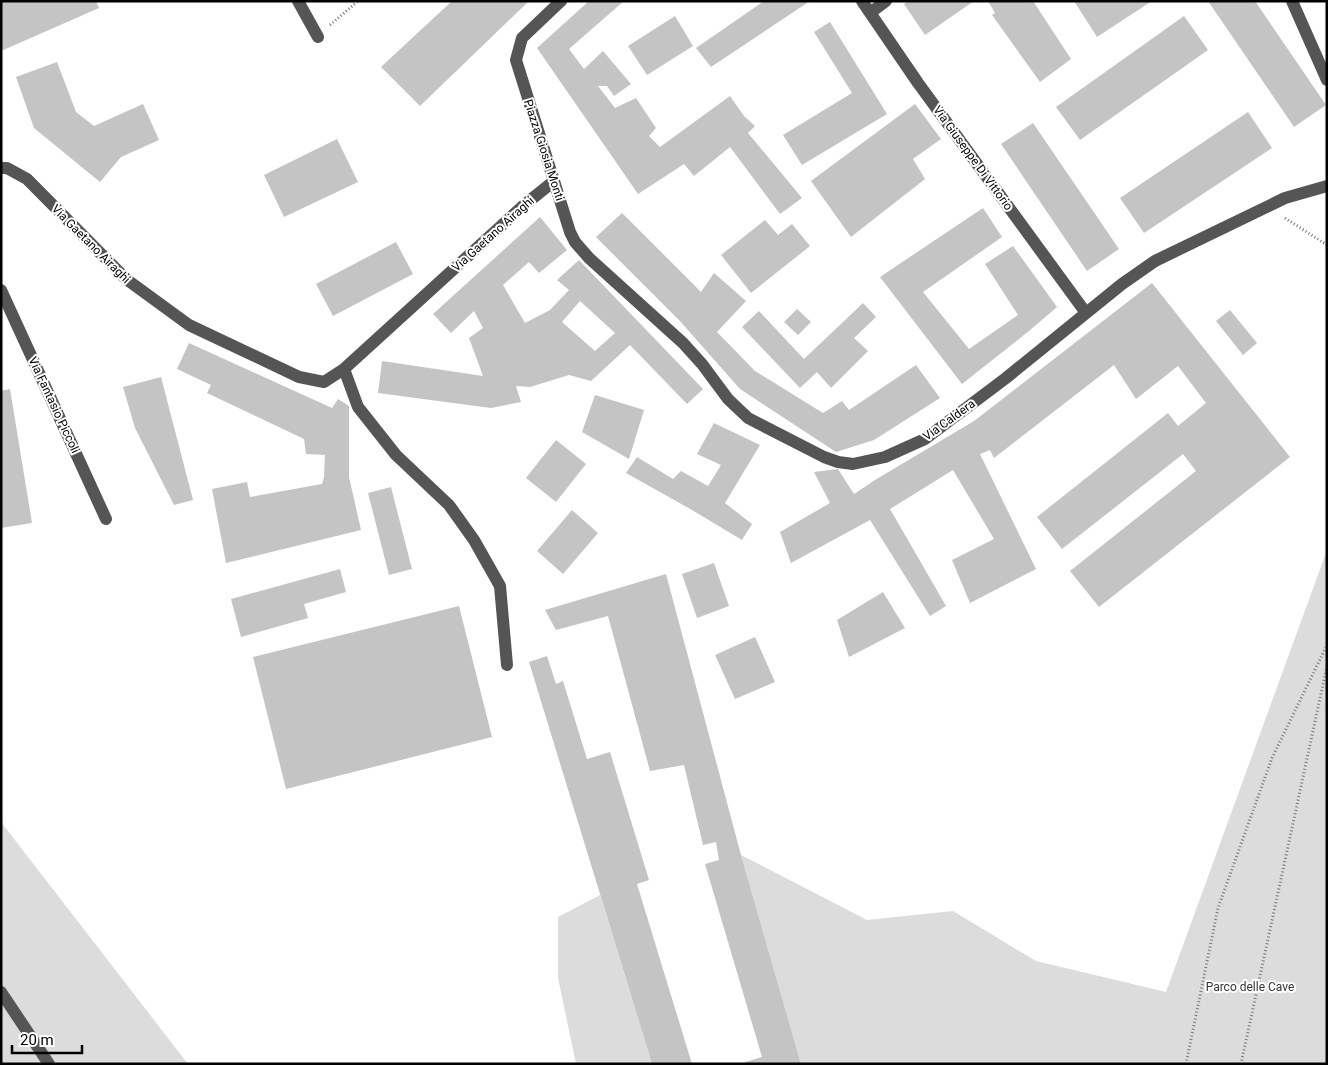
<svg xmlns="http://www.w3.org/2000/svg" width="1328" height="1065" viewBox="0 0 1328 1065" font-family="Roboto,sans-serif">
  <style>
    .green { fill: #dcdcdc }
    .building { fill: #c4c4c4; fill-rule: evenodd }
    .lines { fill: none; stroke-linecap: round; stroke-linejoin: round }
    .path { stroke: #777; stroke-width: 3; stroke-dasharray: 1 2.5; stroke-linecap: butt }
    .minor { stroke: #555; stroke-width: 12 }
    .labels { text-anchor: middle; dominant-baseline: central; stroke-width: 4; stroke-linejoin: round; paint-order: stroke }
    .street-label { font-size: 12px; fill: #000; stroke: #fff }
    .park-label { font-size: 12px; fill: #333; stroke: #fff }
  </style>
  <rect width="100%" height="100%" fill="#fff"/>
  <path class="green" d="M 1327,550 L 1327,1064 L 801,1064 L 741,855 L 867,920 L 953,911 L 1036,961 L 1166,992 Z
    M 1,822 L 188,1064 L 1,1064 Z
    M 600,895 L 652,1064 L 576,1064 L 558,978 L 558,917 Z"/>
  <path class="building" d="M 4,1 L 96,1 L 99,8 L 1,51 L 1,2 Z
    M 452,1 L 529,1 L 420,106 L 381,67 Z
    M 589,1 L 624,1 L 569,49 L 584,69 L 603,51 L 631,84 L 614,96 L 607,86 L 598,86 L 615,108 L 636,98 L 656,128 L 649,136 L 660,147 L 730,96 L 744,116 L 755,126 L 748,133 L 802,198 L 780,214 L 730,147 L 694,176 L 684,164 L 638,194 L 537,48 Z
    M 764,1 L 810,1 L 711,67 L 696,48 Z
    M 908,1 L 974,1 L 925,35 L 904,4 Z
    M 988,1 L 1028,1 L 1029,3 L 1033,1 L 1071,59 L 1040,82 L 992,15 L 995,13 Z
    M 1074,1 L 1152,1 L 1097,37 Z
    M 1208,1 L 1255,1 L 1326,105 L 1294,127 Z
    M 675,16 L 693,46 L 647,75 L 628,46 Z
    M 1184,16 L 1208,50 L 1080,140 L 1056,107 Z
    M 830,22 L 887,114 L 802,165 L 783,135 L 852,93 L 814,32 Z
    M 57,62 L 76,112 L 94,126 L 143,104 L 159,140 L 121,157 L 100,182 L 34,128 L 16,77 Z
    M 915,104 L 941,139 L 913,159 L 925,179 L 851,237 L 811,181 Z
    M 1248,112 L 1272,148 L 1144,233 L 1120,198 Z
    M 1033,123 L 1119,249 L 1087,271 L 1001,144 Z
    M 337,139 L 358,182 L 284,217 L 264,175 Z
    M 983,208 L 1002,237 L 923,292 L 969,349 L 1018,315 L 985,264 L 1013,246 L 1057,307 L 1029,331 L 962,384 L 880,277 Z
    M 622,213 L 701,292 L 714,273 L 746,301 L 717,332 L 755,371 L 823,413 L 842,401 L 849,410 L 916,365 L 940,398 L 874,440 L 836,452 L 740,389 L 679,320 L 596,237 Z
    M 540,217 L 567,250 L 539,273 L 529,262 L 503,285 L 525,323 L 550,310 L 569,290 L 557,280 L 579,260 L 703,389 L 687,404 L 630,345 L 591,381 L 569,375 L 530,387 L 516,386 L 521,402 L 491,408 L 378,393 L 382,361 L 483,376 L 469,338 L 483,328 L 474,311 L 451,333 L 433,314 ZM 580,301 L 615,333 L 595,351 L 562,322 Z
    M 765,220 L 778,235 L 792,224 L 810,246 L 751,293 L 721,255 Z
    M 396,242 L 413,274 L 333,316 L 316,284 Z
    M 1152,283 L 1290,457 L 1099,607 L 1070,571 L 1196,471 L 1183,454 L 1062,549 L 1037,517 L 1168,413 L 1178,426 L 1206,403 L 1178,366 L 1136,399 L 1114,365 L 994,458 L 990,450 L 980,454 L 1036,569 L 970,603 L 952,560 L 994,539 L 953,470 L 890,509 L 946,606 L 930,616 L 870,520 L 791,563 L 780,532 L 830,503 L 814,472 L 838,469 L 854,494 L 875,480 L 974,421 Z
    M 863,303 L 876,317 L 854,338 L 868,351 L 831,388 L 817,372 L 800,388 L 742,327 L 759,311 L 804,359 Z
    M 797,309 L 811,322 L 798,335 L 784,322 Z
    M 1230,310 L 1257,343 L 1243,355 L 1216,321 Z
    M 189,343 L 332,408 L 338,399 L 349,406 L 349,477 L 361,530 L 226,563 L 212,489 L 247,482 L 250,497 L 322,484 L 324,477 L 325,455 L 306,454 L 304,439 L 207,393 L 211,385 L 177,369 Z
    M 161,377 L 193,500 L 174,505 L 135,428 L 123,387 Z
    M 10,389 L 32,523 L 1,528 L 1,391 Z
    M 595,395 L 644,410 L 629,459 L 582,432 Z
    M 714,423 L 760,445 L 725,503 L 752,524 L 742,540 L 692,510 L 626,473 L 637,457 L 673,479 L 681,471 L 708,486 L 721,465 L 697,454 Z
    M 556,440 L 586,464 L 556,502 L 526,478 Z
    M 391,487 L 412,569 L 389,575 L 368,493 Z
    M 572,510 L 598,533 L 563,574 L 537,551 Z
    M 714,563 L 729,606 L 697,618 L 682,574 Z
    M 340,569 L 346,592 L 304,604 L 308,618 L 241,637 L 231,599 Z
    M 666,574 L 741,855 L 801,1064 L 745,1064 L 745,1062 L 762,1057 L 705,864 L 719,860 L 716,842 L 703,845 L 684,765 L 650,771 L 608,616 L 556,630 L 545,610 Z
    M 883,592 L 905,628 L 849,657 L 837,620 Z
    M 459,606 L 492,737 L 286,789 L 253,657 Z
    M 755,637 L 775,682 L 735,699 L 715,655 Z
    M 547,656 L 556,684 L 563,681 L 587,759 L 610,752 L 649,880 L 637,884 L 692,1064 L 652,1064 L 529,662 Z"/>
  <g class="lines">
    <path class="path" d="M 330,25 L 358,1
      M 1285,218 L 1327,245
      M 1186,1064 L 1218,908 L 1272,758 L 1327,645
      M 1241,1064 L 1327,666"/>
    <path class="minor" d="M 298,1 L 318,37
      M 561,1 L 522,38 L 516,60 L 570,232 L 575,242 L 589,258 L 683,343 L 702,364 L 728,399 L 748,418 L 824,457 L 838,462 L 853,464 L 885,457 L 925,439 L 1006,378 L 1122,284 L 1155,261 L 1285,198 L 1327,186
      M 862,1 L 918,83 L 1086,313
      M 1292,1 L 1327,80
      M 870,13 L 886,1
      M 1,168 L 7,168 L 27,179 L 126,279 L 189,325 L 299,377 L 324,382 L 344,369 L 523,206 L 554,181
      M 1,290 L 106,519
      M 344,369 L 358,407 L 396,455 L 449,505 L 474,540 L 500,586 L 507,665
      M 1,992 L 49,1064"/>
  </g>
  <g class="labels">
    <g class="street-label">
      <text transform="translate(544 150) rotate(72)">Piazza Giosia Monti</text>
      <text transform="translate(973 158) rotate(54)">Via Giuseppe Di Vittorio</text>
      <text transform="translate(493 234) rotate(-42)">Via Gaetano Airaghi</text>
      <text transform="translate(91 244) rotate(45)">Via Gaetano Airaghi</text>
      <text transform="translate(54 405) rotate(65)">Via Fantasio Piccoli</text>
      <text transform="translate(949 420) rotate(-36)">Via Caldera</text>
    </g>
    <g class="park-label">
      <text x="1250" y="987">Parco delle Cave</text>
    </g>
  </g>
  <rect width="1328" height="1065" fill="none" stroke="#000000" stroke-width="5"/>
  <path d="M12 1045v8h70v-8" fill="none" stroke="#000000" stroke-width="2.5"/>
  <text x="20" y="1045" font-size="15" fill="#000000" stroke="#ffffff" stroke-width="4" paint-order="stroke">20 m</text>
</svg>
